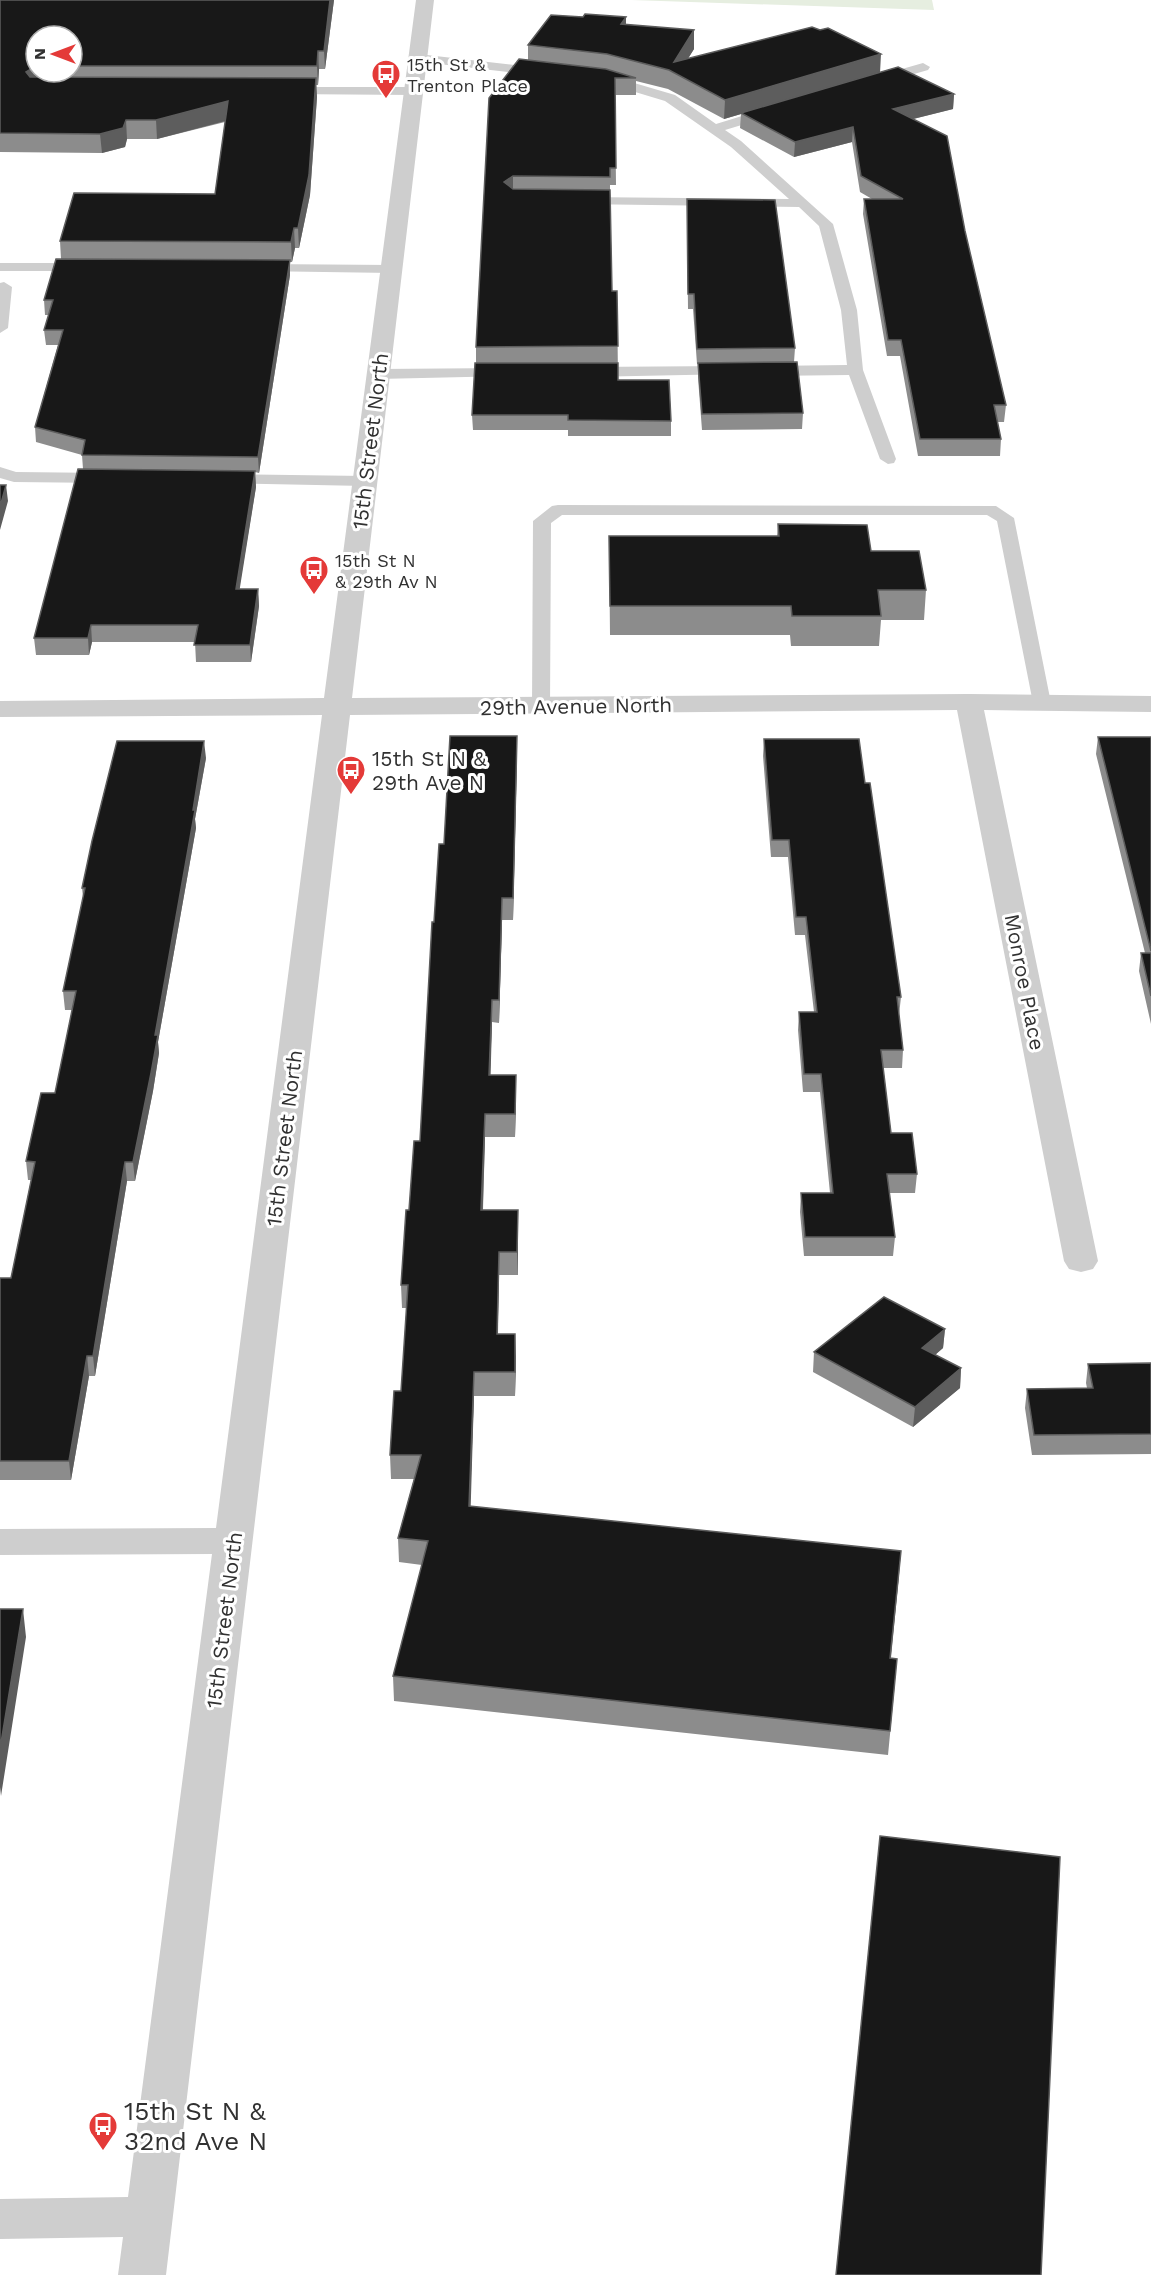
<svg xmlns="http://www.w3.org/2000/svg" width="1151" height="2275" viewBox="0 0 1151 2275" font-family="'Work Sans',sans-serif">
  <style>
    .green { fill: #e6eee0 }
    .lines { fill: none; stroke-linecap: round; stroke-linejoin: round }
    .service { fill: #cecece; fill-rule: evenodd }
    .minor { fill: #cecece; fill-rule: evenodd }
    .wall { fill: #8c8c8c; fill-rule: evenodd }
    .shaded-wall { fill: #5d5d5d }
    .building { fill: #181818; stroke: #5d5d5d; stroke-width: 1.5 }
    .labels { text-anchor: middle; dominant-baseline: central; stroke-width: 6; stroke-linejoin: round; paint-order: stroke }
    .far-poi-label { font-size: 18px; fill: #313131; stroke: #fff; text-anchor: start }
    .street-label { font-size: 21px; fill: #313131; stroke: #fff }
    .poi-label { font-size: 21px; fill: #313131; stroke: #fff; text-anchor: start }
    .near-poi-label { font-size: 26px; fill: #313131; stroke: #fff; text-anchor: start }
  </style>
  <rect width="100%" height="100%" fill="#fff"/>
  <path class="green" d="M 631,0 L 932,0 L 934,10 Z"/>
  <g class="lines">
    <path class="service" d="M 418,54 L 542,68 L 549,72 L 542,76 L 413,61 L 411,58 Z
      M 923,63 L 930,67 L 928,70 L 879,84 L 872,80 L 874,77 Z
      M 607,75 L 675,95 L 716,124 L 765,109 L 775,109 L 777,112 L 775,115 L 725,130 L 741,141 L 833,224 L 857,310 L 863,370 L 896,459 L 894,463 L 888,464 L 880,459 L 849,375 L 767,376 L 759,371 L 767,366 L 847,365 L 841,310 L 819,226 L 799,207 L 576,204 L 574,201 L 576,198 L 581,197 L 789,199 L 731,147 L 665,101 L 602,82 L 600,79 Z
      M 287,87 L 414,87 L 421,91 L 414,95 L 282,94 L 280,91 L 282,88 Z
      M 0,263 L 84,263 L 91,267 L 84,271 L 0,271 Z
      M 261,264 L 392,265 L 399,269 L 392,273 L 256,271 L 254,268 Z
      M 4,282 L 12,287 L 8,328 L 0,333 L 0,283 Z
      M 728,366 L 734,368 L 736,371 L 734,374 L 587,377 L 579,372 L 587,367 Z
      M 506,368 L 514,373 L 512,376 L 378,379 L 370,374 L 378,369 Z
      M 0,467 L 16,472 L 106,473 L 114,478 L 106,483 L 14,482 L 0,478 Z
      M 226,474 L 365,476 L 373,481 L 365,486 L 220,483 L 218,479 L 220,475 Z
      M 558,505 L 996,506 L 1014,518 L 1051,703 L 1049,707 L 1035,707 L 1033,703 L 997,521 L 987,515 L 562,515 L 551,523 L 550,707 L 548,711 L 534,711 L 532,707 L 533,521 L 552,506 Z"/>
    <path class="minor" d="M 416,0 L 434,0 L 352,698 L 969,694 L 1151,696 L 1151,712 L 984,710 L 1098,1261 L 1093,1269 L 1081,1272 L 1069,1269 L 1064,1261 L 957,710 L 350,715 L 166,2275 L 118,2275 L 123,2237 L 0,2239 L 0,2199 L 128,2197 L 212,1554 L 0,1555 L 0,1529 L 216,1528 L 322,715 L 0,717 L 0,701 L 324,698 Z"/>
  </g>
  <path class="wall" d="M 0,0 L 334,0 L 325,69 L 319,69 L 318,85 L 316,85 L 317,97 L 310,195 L 299,248 L 295,248 L 292,262 L 290,262 L 290,275 L 259,473 L 255,472 L 256,487 L 239,589 L 258,589 L 259,606 L 251,662 L 196,662 L 195,642 L 92,642 L 89,655 L 36,655 L 34,638 L 83,469 L 82,455 L 36,442 L 35,427 L 58,345 L 46,345 L 44,330 L 49,315 L 45,315 L 44,300 L 61,259 L 60,241 L 215,194 L 225,122 L 157,139 L 127,139 L 125,147 L 102,153 L 0,152 ZM 36,36 L 72,36 L 72,72 L 36,72 Z
    M 583,17 L 626,17 L 626,25 L 694,30 L 694,49 L 688,58 L 880,72 L 954,94 L 953,109 L 913,119 L 965,231 L 1006,405 L 1004,422 L 997,422 L 1001,439 L 1000,456 L 918,456 L 900,356 L 887,356 L 863,214 L 864,199 L 872,199 L 860,192 L 852,142 L 794,157 L 740,128 L 741,114 L 724,119 L 668,89 L 636,81 L 636,95 L 615,95 L 616,185 L 610,185 L 610,190 L 612,291 L 617,291 L 618,380 L 671,421 L 671,436 L 568,436 L 568,430 L 473,430 L 472,415 L 476,363 L 476,347 L 528,60 L 528,45 Z
    M 687,214 L 795,348 L 794,362 L 803,413 L 802,429 L 702,430 L 698,378 L 698,364 L 697,364 L 693,309 L 688,309 Z
    M 778,524 L 871,551 L 926,590 L 924,620 L 881,620 L 879,646 L 791,646 L 790,635 L 610,635 L 609,536 L 777,536 Z
    M 1098,737 L 1151,737 L 1151,1024 L 1139,971 L 1141,953 L 1145,953 L 1096,754 Z
    M 764,739 L 865,783 L 901,997 L 899,1015 L 903,1050 L 902,1068 L 883,1068 L 891,1133 L 917,1174 L 915,1193 L 889,1193 L 895,1237 L 893,1256 L 804,1256 L 800,1212 L 801,1193 L 830,1193 L 820,1092 L 803,1092 L 798,1030 L 799,1012 L 814,1012 L 805,935 L 795,935 L 788,857 L 771,857 L 763,756 Z
    M 517,757 L 513,920 L 502,920 L 499,1023 L 492,1022 L 490,1075 L 516,1098 L 515,1137 L 485,1137 L 483,1210 L 518,1210 L 518,1275 L 499,1275 L 498,1334 L 516,1357 L 515,1396 L 474,1396 L 470,1506 L 899,1575 L 891,1658 L 895,1683 L 888,1755 L 394,1701 L 393,1676 L 422,1565 L 399,1562 L 398,1538 L 414,1479 L 391,1479 L 390,1455 L 401,1391 L 407,1308 L 402,1308 L 401,1285 L 409,1210 L 420,1141 L 434,922 L 444,844 Z
    M 206,758 L 195,819 L 196,828 L 158,1042 L 159,1053 L 153,1091 L 135,1181 L 127,1181 L 95,1376 L 89,1376 L 71,1480 L 0,1480 L 0,1278 L 11,1278 L 31,1180 L 28,1180 L 26,1161 L 55,1093 L 72,1010 L 65,1010 L 63,991 L 83,897 L 82,888 Z
    M 945,1329 L 943,1348 L 935,1355 L 961,1368 L 960,1388 L 913,1427 L 813,1372 L 814,1352 Z
    M 1151,1363 L 1151,1454 L 1032,1455 L 1025,1408 L 1027,1389 L 1087,1388 L 1086,1383 L 1088,1364 Z"/>
  <path class="shaded-wall" d="M 330,0 L 334,0 L 325,69 L 324,51 Z
    M 626,17 L 626,36 L 621,24 Z
    M 694,30 L 694,49 L 678,75 L 674,62 Z
    M 318,51 L 319,69 L 318,85 L 317,66 Z
    M 881,54 L 880,73 L 741,113 L 741,114 L 724,119 L 725,100 Z
    M 35,66 L 37,85 L 28,90 L 26,72 Z
    M 316,78 L 317,97 L 310,195 L 299,248 L 298,228 Z
    M 954,94 L 953,109 L 893,124 L 893,109 Z
    M 228,101 L 229,120 L 157,139 L 156,120 Z
    M 126,120 L 127,139 L 125,147 L 102,153 L 100,134 Z
    M 853,127 L 852,142 L 794,157 L 795,142 Z
    M 513,176 L 513,194 L 504,182 Z
    M 294,228 L 295,248 L 292,262 L 291,242 Z
    M 290,260 L 290,275 L 259,473 L 258,457 Z
    M 255,471 L 256,487 L 237,606 L 236,589 Z
    M 6,485 L 8,501 L 0,530 L 0,507 Z
    M 258,589 L 259,606 L 251,662 L 250,645 Z
    M 91,625 L 92,642 L 89,655 L 88,638 Z
    M 517,736 L 517,757 L 513,920 L 513,898 Z
    M 204,741 L 206,758 L 195,819 L 196,828 L 158,1042 L 159,1053 L 153,1091 L 135,1181 L 133,1162 Z
    M 502,898 L 502,920 L 499,1023 L 499,1000 Z
    M 492,1000 L 492,1022 L 490,1098 L 489,1075 Z
    M 516,1075 L 516,1098 L 515,1137 L 515,1114 Z
    M 485,1114 L 485,1137 L 482,1233 L 481,1210 Z
    M 125,1162 L 127,1181 L 95,1376 L 93,1356 Z
    M 518,1210 L 518,1275 L 517,1252 Z
    M 499,1252 L 499,1275 L 497,1357 L 497,1334 Z
    M 945,1329 L 943,1348 L 921,1367 L 922,1348 Z
    M 515,1334 L 516,1357 L 515,1396 Z
    M 87,1356 L 89,1376 L 71,1480 L 69,1461 Z
    M 961,1368 L 960,1388 L 913,1427 L 915,1407 Z
    M 474,1372 L 474,1396 L 470,1530 L 469,1506 Z
    M 901,1551 L 899,1575 L 888,1682 L 890,1658 Z
    M 23,1609 L 26,1637 L 1,1796 L 0,1787 L 0,1749 Z"/>
  <path class="building" d="M 0,0 L 330,0 L 324,51 L 318,51 L 317,66 L 72,66 L 72,36 L 36,36 L 36,66 L 26,72 L 30,77 L 316,78 L 309,175 L 298,228 L 294,228 L 291,242 L 60,241 L 74,193 L 215,194 L 228,101 L 156,120 L 126,120 L 123,128 L 100,134 L 0,133 Z
    M 585,14 L 626,17 L 621,24 L 694,30 L 674,62 L 812,27 L 820,30 L 828,28 L 881,54 L 725,100 L 669,70 L 607,54 L 528,45 L 551,15 L 583,17 Z
    M 519,59 L 606,69 L 636,78 L 615,78 L 616,168 L 610,168 L 610,177 L 513,176 L 504,182 L 513,189 L 610,190 L 612,291 L 617,291 L 618,346 L 476,347 L 489,98 Z
    M 898,67 L 954,94 L 893,109 L 947,136 L 965,231 L 1006,405 L 994,405 L 1001,439 L 920,439 L 901,340 L 888,340 L 864,199 L 903,199 L 861,176 L 853,127 L 795,142 L 741,113 Z
    M 687,199 L 775,200 L 795,348 L 697,349 L 694,294 L 688,294 Z
    M 56,259 L 290,260 L 258,457 L 82,455 L 85,440 L 35,427 L 63,330 L 44,330 L 53,300 L 44,300 Z
    M 797,362 L 803,413 L 702,414 L 698,363 Z
    M 475,363 L 618,363 L 618,380 L 669,380 L 671,421 L 568,420 L 568,415 L 472,415 Z
    M 78,469 L 255,471 L 236,589 L 258,589 L 250,645 L 194,645 L 198,625 L 91,625 L 88,638 L 34,638 Z
    M 0,485 L 6,485 L 0,507 Z
    M 778,524 L 867,525 L 871,551 L 919,551 L 926,590 L 878,590 L 881,616 L 792,616 L 791,606 L 610,606 L 609,536 L 779,536 Z
    M 450,736 L 517,736 L 513,898 L 502,898 L 499,1000 L 492,1000 L 489,1075 L 516,1075 L 515,1114 L 485,1114 L 481,1210 L 518,1210 L 517,1252 L 499,1252 L 497,1334 L 515,1334 L 515,1372 L 474,1372 L 469,1506 L 901,1551 L 890,1658 L 897,1659 L 890,1731 L 393,1676 L 428,1541 L 398,1538 L 421,1455 L 390,1455 L 394,1391 L 401,1391 L 408,1285 L 401,1285 L 406,1210 L 409,1210 L 414,1141 L 420,1141 L 432,922 L 434,922 L 439,844 L 444,844 Z
    M 1098,737 L 1151,737 L 1151,951 Z
    M 764,739 L 859,739 L 865,783 L 870,783 L 901,997 L 897,997 L 903,1050 L 881,1050 L 891,1133 L 912,1133 L 917,1174 L 887,1174 L 895,1237 L 805,1237 L 801,1193 L 833,1193 L 821,1074 L 804,1074 L 799,1012 L 817,1012 L 806,917 L 796,917 L 789,840 L 772,840 Z
    M 117,741 L 204,741 L 193,810 L 195,810 L 155,1035 L 158,1035 L 151,1073 L 133,1162 L 125,1162 L 93,1356 L 87,1356 L 69,1461 L 0,1461 L 0,1278 L 11,1278 L 35,1162 L 26,1161 L 41,1093 L 55,1093 L 76,991 L 63,991 L 85,888 L 82,888 L 92,841 Z
    M 1141,953 L 1151,953 L 1151,996 Z
    M 884,1297 L 945,1329 L 922,1348 L 961,1368 L 915,1407 L 814,1352 Z
    M 1151,1363 L 1151,1434 L 1034,1435 L 1027,1389 L 1093,1388 L 1088,1364 Z
    M 0,1609 L 23,1609 L 0,1749 Z
    M 880,1836 L 1060,1857 L 1041,2275 L 836,2275 Z"/>
  <defs>
    <g id="bus-pin" transform="scale(1.5)"><path d="M0 17L-7.5 6A9.5 9.5 0 1 1 7.5 6Z" fill="#e43a38" stroke="#fff"/><path d="M-5-6H5V4H4V6H2V4H-2V6H-4V4H-5ZM-3.5-4V0h7V-4ZM-3.5 1.2v1.5H-2V1.2ZM2 1.2v1.5H3.5V1.2Z" fill="#fff"/></g>
  </defs>
  <g fill-rule="evenodd">
    <use href="#bus-pin" x="386" y="74"/>
    <use href="#bus-pin" x="314" y="570"/>
    <use href="#bus-pin" x="351" y="770"/>
    <use href="#bus-pin" x="103" y="2126"/>
  </g>
  <g class="labels">
    <g class="far-poi-label">
      <text x="407" y="64">15th St &amp;<tspan x="407" dy="21">Trenton Place</tspan></text>
      <text x="335" y="560">15th St N<tspan x="335" dy="21">&amp; 29th Av N</tspan></text>
    </g>
    <g class="street-label">
      <text transform="translate(370 441) rotate(-83)">15th Street North</text>
      <text transform="translate(576 706) rotate(-1)">29th Avenue North</text>
      <text transform="translate(1025 982) rotate(79)">Monroe Place</text>
      <text transform="translate(284 1138) rotate(-83)">15th Street North</text>
      <text transform="translate(224 1620) rotate(-83)">15th Street North</text>
    </g>
    <g class="poi-label">
      <text x="372" y="758">15th St N &amp;<tspan x="372" dy="24">29th Ave N</tspan></text>
    </g>
    <g class="near-poi-label">
      <text x="124" y="2111">15th St N &amp;<tspan x="124" dy="30">32nd Ave N</tspan></text>
    </g>
  </g>
  <g transform="translate(54 54) rotate(270)"><circle r="28" fill="#ffffff" stroke="#adadad" stroke-width="1.5"/>
  <path d="M0-4.5L10 22L0 15L-10 22Z" fill="#e43a38"/>
  <text y="-9" font-size="16" font-weight="bold" text-anchor="middle" fill="#313131">N</text>
  </g>
</svg>
